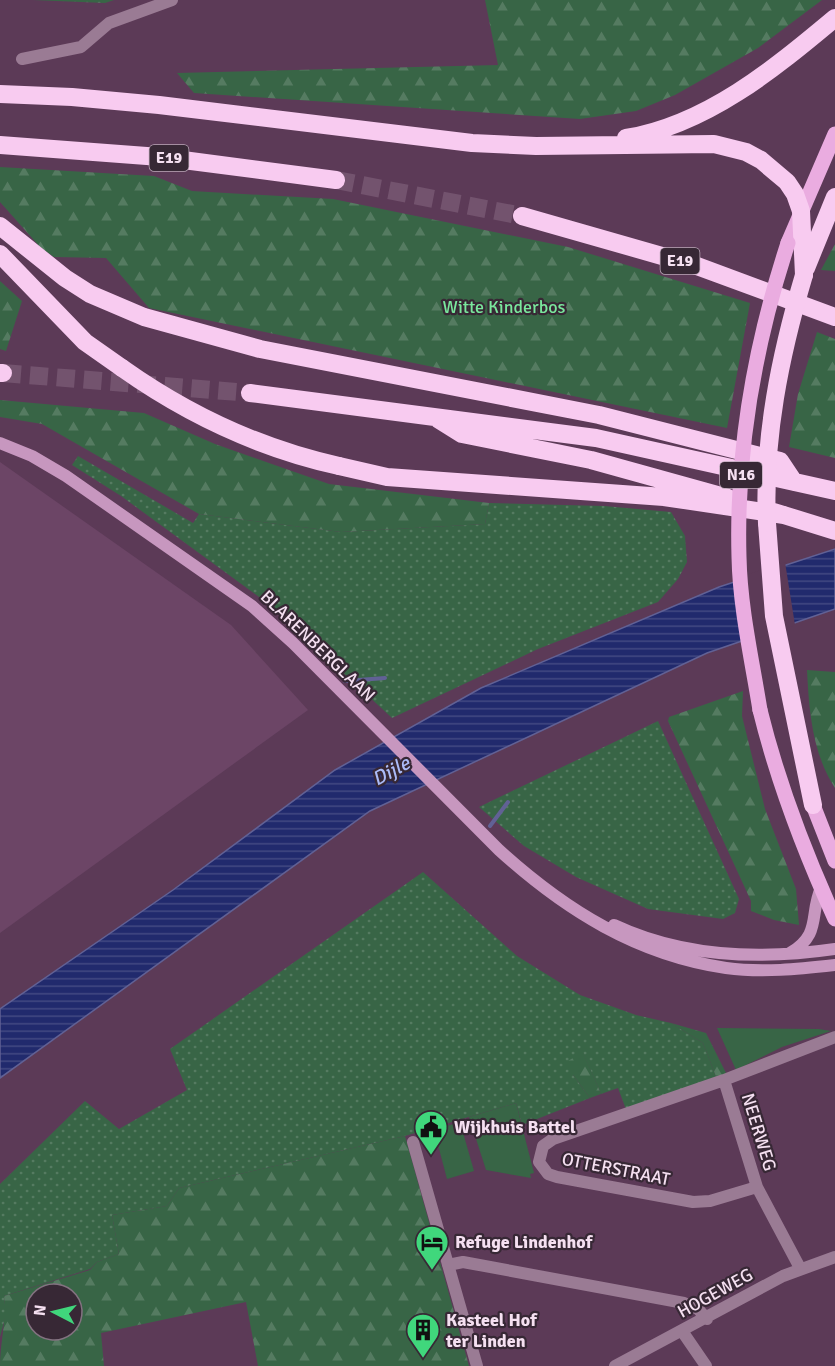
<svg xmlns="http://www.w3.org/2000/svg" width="835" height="1366" viewBox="0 0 835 1366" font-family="Signika,sans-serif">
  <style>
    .built { fill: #6c4566 }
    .grass { fill: url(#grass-dots) }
    .forest { fill: url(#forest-firs); fill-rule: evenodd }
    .park { fill: #386546 }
    .water { fill: url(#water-rules); stroke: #616195; stroke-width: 1.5 }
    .pier { fill: #5c3a57 }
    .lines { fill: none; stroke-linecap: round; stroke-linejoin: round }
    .stream { stroke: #616195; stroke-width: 4 }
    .highway-tunnel { stroke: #73536e; stroke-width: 18; stroke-dasharray: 18 9; stroke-linecap: butt }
    .street { stroke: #9a7b94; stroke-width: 12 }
    .secondary { stroke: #c797bf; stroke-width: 12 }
    .primary { stroke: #eaace0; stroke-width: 15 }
    .highway { stroke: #f8cbf0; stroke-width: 18 }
    .primary-bridge { stroke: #eaace0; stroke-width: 15 }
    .highway-bridge { stroke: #f8cbf0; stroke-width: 18 }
    .labels { text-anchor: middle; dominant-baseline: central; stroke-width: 4.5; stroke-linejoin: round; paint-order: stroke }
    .shield { fill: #372835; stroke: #bca9b9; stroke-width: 1.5 }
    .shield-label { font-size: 16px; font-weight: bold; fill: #f5e0f1 }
    .park-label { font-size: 18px; fill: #7ae89d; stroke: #372835 }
    .street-label { font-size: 18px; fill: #f5e0f1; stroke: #372835 }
    .poi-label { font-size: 18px; font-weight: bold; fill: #f5e0f1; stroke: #372835; text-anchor: start }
    .water-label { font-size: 20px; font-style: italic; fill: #abbbf8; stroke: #372835 }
  </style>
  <defs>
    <pattern id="grass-dots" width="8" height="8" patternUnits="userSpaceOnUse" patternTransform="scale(1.5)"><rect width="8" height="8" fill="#386546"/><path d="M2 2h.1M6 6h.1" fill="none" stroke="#557b61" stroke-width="1.8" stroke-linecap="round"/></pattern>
    <pattern id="forest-firs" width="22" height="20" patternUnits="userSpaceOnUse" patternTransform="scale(1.5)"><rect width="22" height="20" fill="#386546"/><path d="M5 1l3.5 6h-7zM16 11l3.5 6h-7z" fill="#557b61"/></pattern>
    <pattern id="water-rules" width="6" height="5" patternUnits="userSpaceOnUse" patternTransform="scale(1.5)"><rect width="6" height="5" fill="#212a6d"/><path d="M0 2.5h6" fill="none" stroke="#424982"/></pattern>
  </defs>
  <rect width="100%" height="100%" fill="#5c3a57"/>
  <path class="built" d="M 0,462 L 231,625 L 308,710 L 0,933 Z"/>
  <path class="grass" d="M 33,0 L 114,0 L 105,3 Z
    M 78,456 L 193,523 L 199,514 L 341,532 L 485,524 L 489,503 L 604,506 L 671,512 L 685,536 L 687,562 L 678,579 L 658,602 L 538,649 L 392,718 L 270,605 L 121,496 L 72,465 Z
    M 658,721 L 739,899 L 735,913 L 723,919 L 648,909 L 576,877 L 524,846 L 479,807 Z
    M 423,872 L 517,956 L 580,995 L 636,1015 L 671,1023 L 703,1043 L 717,1079 L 627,1112 L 618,1088 L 601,1094 L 583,1053 L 573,1075 L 590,1098 L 522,1125 L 516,1103 L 405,1136 L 179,1188 L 167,1206 L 112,1215 L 119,1254 L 97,1262 L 90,1269 L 4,1296 L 6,1314 L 0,1337 L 0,1184 L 85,1101 L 119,1129 L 187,1090 L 170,1049 Z"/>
  <path class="forest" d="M 485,0 L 822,0 L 758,48 L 675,95 L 636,111 L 580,119 L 194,93 L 177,73 L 498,65 Z
    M 0,167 L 154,176 L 192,191 L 333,199 L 568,247 L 750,303 L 727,428 L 149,308 L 106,258 L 54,257 L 41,248 L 0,202 Z
    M 835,244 L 835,271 L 821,270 Z
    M 0,281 L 22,301 L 6,351 L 0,349 Z
    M 817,332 L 835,339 L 835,458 L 789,447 L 798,394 Z
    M 0,400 L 144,413 L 215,444 L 329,484 L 489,503 L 485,524 L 341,532 L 199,514 L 42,424 L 0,417 Z
    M 807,670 L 835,672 L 835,788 C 812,753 809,710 807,670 Z
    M 743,691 L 742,716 L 765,809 L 796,889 L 799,925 L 774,920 L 751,911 L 751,901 L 668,721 L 669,717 Z
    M 671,1023 L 706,1033 L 727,1075 L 717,1079 L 703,1043 Z
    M 583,1052 L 601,1094 L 590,1098 L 573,1075 L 568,1061 Z
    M 405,1136 L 469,1366 L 258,1366 L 246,1302 L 101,1333 L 104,1366 L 0,1366 C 0,1342 7,1320 4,1296 L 90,1270 L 97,1262 L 119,1254 L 112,1215 L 167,1206 L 179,1188 ZM 36,1294 L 72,1294 L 72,1330 L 36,1330 Z"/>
  <path class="park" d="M 717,1028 L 819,1029 L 831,1031 L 782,1047 L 736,1070 Z
    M 516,1103 L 534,1173 L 530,1174 L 531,1178 L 486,1170 L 469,1117 Z
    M 460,1122 L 474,1171 L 447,1179 L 434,1130 Z"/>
  <path class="water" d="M 835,549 L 835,609 L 707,653 L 370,811 L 0,1078 L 0,1009 L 173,890 L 335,770 L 481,688 L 719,587 Z"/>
  <path class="pier" d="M 785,562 L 795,625 L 742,644 L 734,579 Z"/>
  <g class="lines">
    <path class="stream" d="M 345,681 L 385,678
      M 490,826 L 508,802"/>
    <path class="highway-tunnel" d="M 336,180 L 522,216
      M 3,373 L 250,393"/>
    <path class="street" d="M 22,59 L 81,47 L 109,23 L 172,0
      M 724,1080 L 553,1139 L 543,1146 L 539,1162 L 548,1174 L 557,1177 L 693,1202 L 710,1201 L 757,1187
      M 413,1142 L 477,1366
      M 448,1265 L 463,1262 L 684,1303 L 698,1309 L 707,1319
      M 800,1268 L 757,1187 L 724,1080 L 835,1037
      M 682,1331 L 706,1366
      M 615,1366 L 783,1276 L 835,1257"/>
    <path class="secondary" d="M 0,443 L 32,456 L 66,476 L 252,606 L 293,643 L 499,850 C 565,910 637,955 726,968 C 762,973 799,969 835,965
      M 614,925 C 684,958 760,960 835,949
      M 790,953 C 822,934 809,915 821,888"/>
    <path class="primary" d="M 788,243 L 835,134
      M 760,710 C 778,783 804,851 835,919
      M 813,805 L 835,861"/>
    <path class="highway" d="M 0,94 L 72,97 L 159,105 L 472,143 L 536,146 L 714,144 L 746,152 L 761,160 L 787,182 L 795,194 L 801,211 L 804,275
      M 626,138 C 706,125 774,69 835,18
      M 0,145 L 160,157 L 336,180
      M 522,216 L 697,266 L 835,317
      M 0,226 L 65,278 L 90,294 L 144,317 L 260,349 L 599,415 L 780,461 L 794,482
      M 0,254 L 85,342 L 122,368
      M 806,268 L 835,197
      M 0,373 L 3,373
      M 250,393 L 596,438 L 835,491
      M 438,419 L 462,434 L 591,460 L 728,498
      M 339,466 L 387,477 L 664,497 L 784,515
      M 774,512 L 835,531
      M 767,523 L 774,616 L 813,805"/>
    <path class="primary-bridge" d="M 760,710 C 752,660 740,608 739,557 C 736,450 755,344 788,243"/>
    <path class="highway-bridge" d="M 122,368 C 187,414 262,449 339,466
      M 767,523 C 763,439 780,356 804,275"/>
  </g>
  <defs>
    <g id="civic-pin" transform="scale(1.725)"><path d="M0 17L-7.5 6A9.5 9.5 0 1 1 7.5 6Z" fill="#40d77c" stroke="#372835"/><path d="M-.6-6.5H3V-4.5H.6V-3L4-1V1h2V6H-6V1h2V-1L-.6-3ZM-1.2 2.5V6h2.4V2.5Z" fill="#111"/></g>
    <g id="hotel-pin" transform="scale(1.725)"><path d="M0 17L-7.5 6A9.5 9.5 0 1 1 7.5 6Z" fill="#40d77c" stroke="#372835"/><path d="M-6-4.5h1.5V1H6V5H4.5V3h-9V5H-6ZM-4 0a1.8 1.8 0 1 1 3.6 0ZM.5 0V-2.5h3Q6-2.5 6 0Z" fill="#111"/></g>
    <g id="building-pin" transform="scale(1.725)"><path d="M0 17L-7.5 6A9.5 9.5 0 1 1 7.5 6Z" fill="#40d77c" stroke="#372835"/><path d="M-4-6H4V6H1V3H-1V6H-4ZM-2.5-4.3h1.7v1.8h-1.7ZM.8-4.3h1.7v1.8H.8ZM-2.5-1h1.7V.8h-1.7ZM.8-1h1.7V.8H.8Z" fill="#111"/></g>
  </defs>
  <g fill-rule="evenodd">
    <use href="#civic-pin" x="431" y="1127"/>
    <use href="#hotel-pin" x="432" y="1242"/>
    <use href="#building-pin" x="423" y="1330"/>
  </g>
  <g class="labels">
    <g class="shield">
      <rect x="149.5" y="145" width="39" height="26" rx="4.5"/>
      <rect x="660.5" y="248" width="39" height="26" rx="4.5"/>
      <rect x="720" y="462" width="42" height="26" rx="4.5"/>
    </g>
    <g class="shield-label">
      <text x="169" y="158">E19</text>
      <text x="680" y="261">E19</text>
      <text x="741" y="475">N16</text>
    </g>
    <g class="park-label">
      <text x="504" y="307">Witte Kinderbos</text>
    </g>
    <g class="street-label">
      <text transform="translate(318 646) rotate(44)">BLARENBERGLAAN</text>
      <text transform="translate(759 1132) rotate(73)">NEERWEG</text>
      <text transform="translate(616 1169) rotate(11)">OTTERSTRAAT</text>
      <text transform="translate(715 1293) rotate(-29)">HOGEWEG</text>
    </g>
    <g class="poi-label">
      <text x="454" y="1127">Wijkhuis Battel</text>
      <text x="455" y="1242">Refuge Lindenhof</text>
      <text x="446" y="1320">Kasteel Hof<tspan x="446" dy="21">ter Linden</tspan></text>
    </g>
    <g class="water-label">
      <text transform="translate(391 771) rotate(-29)">Dijle</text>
    </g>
  </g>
  <g transform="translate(54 1312) rotate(277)"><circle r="28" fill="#372835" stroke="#837280" stroke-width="1.5"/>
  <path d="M0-4.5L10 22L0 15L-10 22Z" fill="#40d77c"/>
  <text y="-9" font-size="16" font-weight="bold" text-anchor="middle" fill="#f5e0f1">N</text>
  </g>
</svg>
